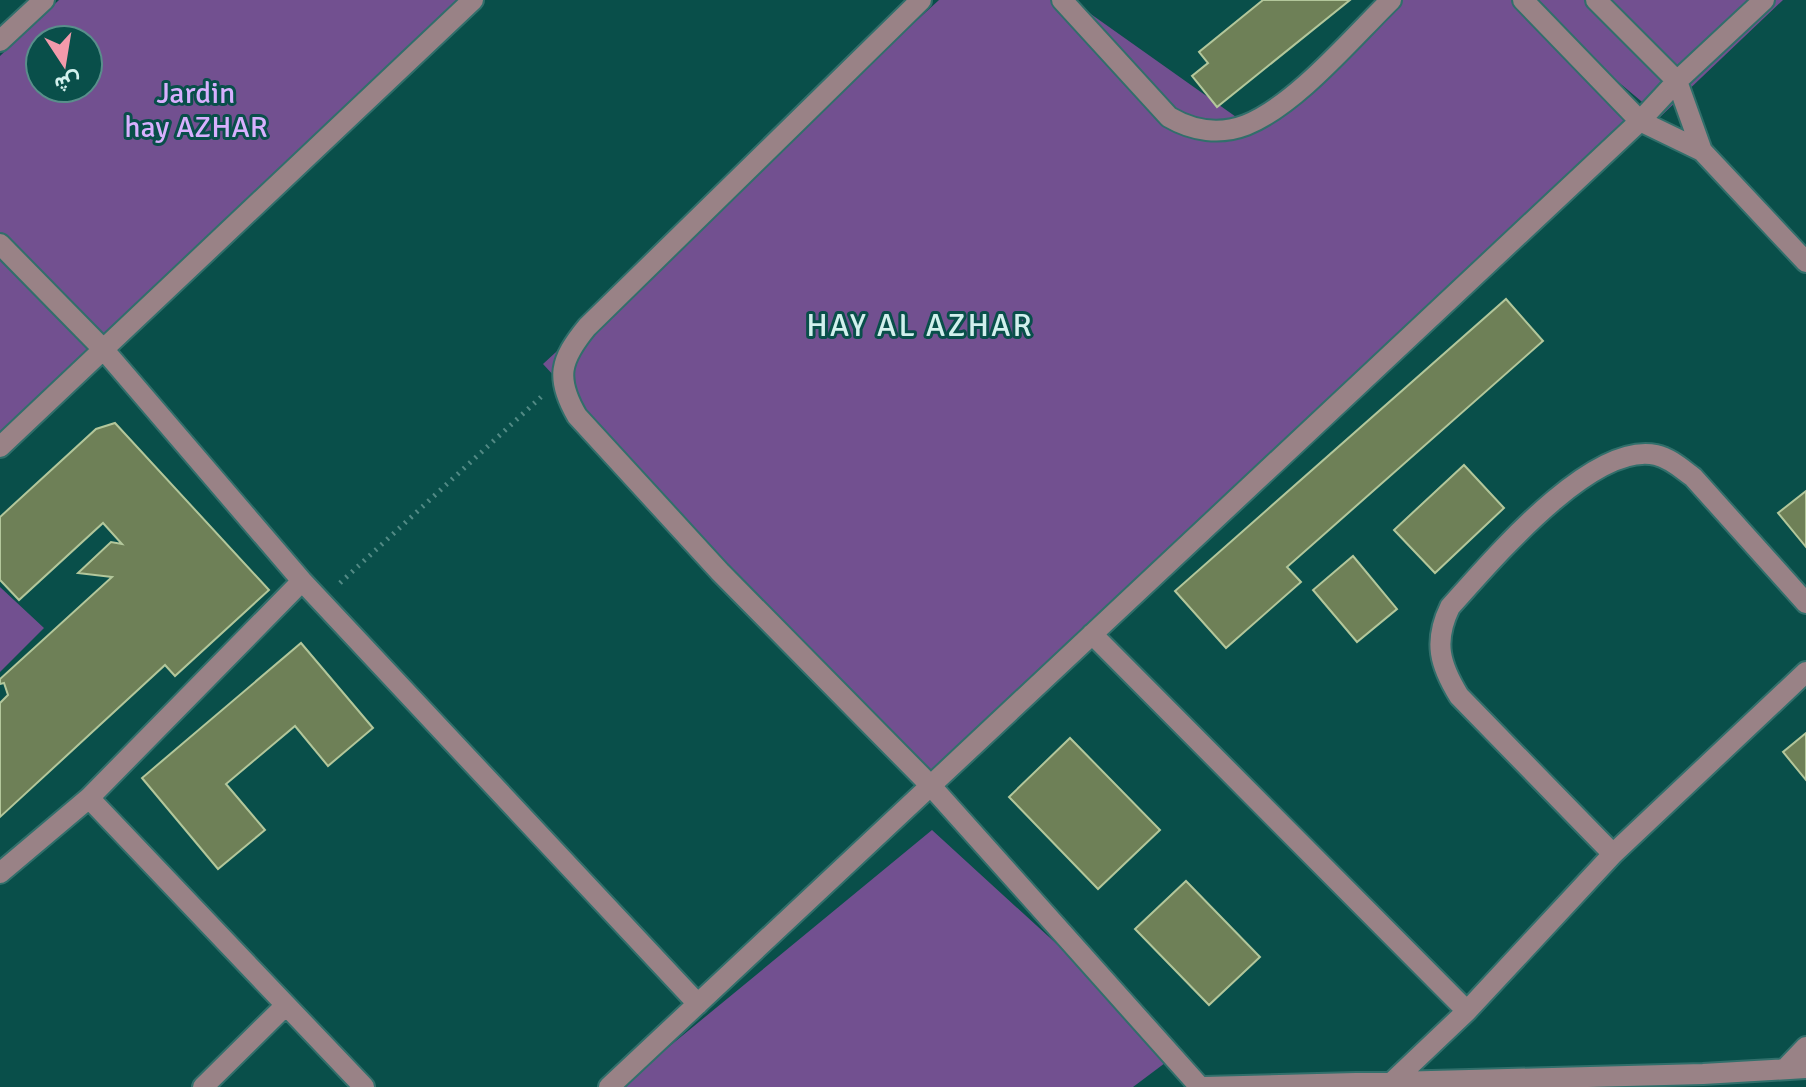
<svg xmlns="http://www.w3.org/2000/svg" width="1806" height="1087" viewBox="0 0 1806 1087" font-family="Signika,Vazirmatn,sans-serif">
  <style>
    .green { fill: #725090; fill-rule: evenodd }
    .building { fill: #6e8057; stroke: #b3c79b; stroke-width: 2 }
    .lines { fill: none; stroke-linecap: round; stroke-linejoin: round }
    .minor-casing { stroke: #316f6b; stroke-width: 24 }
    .path { stroke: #528a85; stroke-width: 5; stroke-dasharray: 2 6; stroke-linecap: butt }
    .minor { stroke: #998286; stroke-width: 20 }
    .labels { text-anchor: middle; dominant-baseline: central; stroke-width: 6; stroke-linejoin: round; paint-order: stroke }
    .park-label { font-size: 30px; fill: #d8b0fe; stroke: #094f4a }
    .neighbourhood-label { font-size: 32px; letter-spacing: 2px; fill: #d2f0ed; stroke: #094f4a }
  </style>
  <rect width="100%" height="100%" fill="#094f4a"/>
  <path class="green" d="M 59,0 L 471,0 L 0,450 L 0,56 ZM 40,40 L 88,40 L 88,88 L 40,88 Z
    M 939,0 L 1071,0 L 1246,124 L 1385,0 L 1783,0 L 1660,117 L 1547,22 L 1640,121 L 934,788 L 543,364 Z
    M 0,587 L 44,628 L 0,672 Z
    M 932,830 L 1177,1054 L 1133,1087 L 620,1087 Z"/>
  <path class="building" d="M 1263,0 L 1350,0 L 1217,107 L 1192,76 L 1208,63 L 1199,52 Z
    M 1506,299 L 1543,341 L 1287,567 L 1301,582 L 1226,648 L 1175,591 Z
    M 115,423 L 269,590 L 175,676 L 165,665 L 0,817 L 0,703 L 8,695 L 4,683 L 0,684 L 0,679 L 112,577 L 78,573 L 111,542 L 122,544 L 103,523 L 19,600 L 0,580 L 0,517 L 96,429 Z
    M 1464,465 L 1504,508 L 1435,573 L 1394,530 Z
    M 1806,491 L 1806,547 L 1778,513 Z
    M 1353,556 L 1397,609 L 1357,642 L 1313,590 Z
    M 301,643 L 373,728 L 328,766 L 295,726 L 226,784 L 265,830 L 218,869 L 142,778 Z
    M 1806,733 L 1806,780 L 1783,752 Z
    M 1070,738 L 1160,830 L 1098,889 L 1009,797 Z
    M 1186,881 L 1260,957 L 1209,1005 L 1135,929 Z"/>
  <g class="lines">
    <g class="minor-casing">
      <path id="minor" d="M 921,0 L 587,327 C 560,360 555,378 577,416 L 720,572 L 931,786 L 1200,1087
        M 1062,0 L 1169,117 C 1193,131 1220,135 1246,125 C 1296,105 1352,38 1391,0
        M 1523,0 L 1640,121 L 1702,151 L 1806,262
        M 1596,0 L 1677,81 L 1702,151
        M 0,41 L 44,0
        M 0,244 L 104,350 L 302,581 L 698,1004
        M 0,447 L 473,0
        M 1092,634 L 1467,1011
        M 89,798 L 364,1087
        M 1613,854 L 1459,696 C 1440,665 1433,642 1450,607 C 1490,563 1591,441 1656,455 C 1670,458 1682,469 1693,477 L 1806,603
        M 0,873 L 89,798 L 302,581
        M 1785,1069 L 1806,1047
        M 203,1087 L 285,1006
        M 609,1087 L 1640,121 L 1677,81 L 1764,0
        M 1204,1087 L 1703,1074 L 1806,1068
        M 1387,1087 L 1467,1011 L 1613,854 L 1806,672"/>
    </g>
    <path class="path" d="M 340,583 L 541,397"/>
    <use href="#minor" class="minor"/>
  </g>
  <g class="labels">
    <g class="park-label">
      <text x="196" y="93">Jardin<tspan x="196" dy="34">hay AZHAR</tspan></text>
    </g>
    <g class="neighbourhood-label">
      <text x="920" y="325">HAY AL AZHAR</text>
    </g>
  </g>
  <g transform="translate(64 64) rotate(168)"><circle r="38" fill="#094f4a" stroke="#598f8b" stroke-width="2"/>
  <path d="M0-6L14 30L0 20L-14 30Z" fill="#f39aab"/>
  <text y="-12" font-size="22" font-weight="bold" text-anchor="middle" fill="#d2f0ed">ش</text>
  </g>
</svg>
